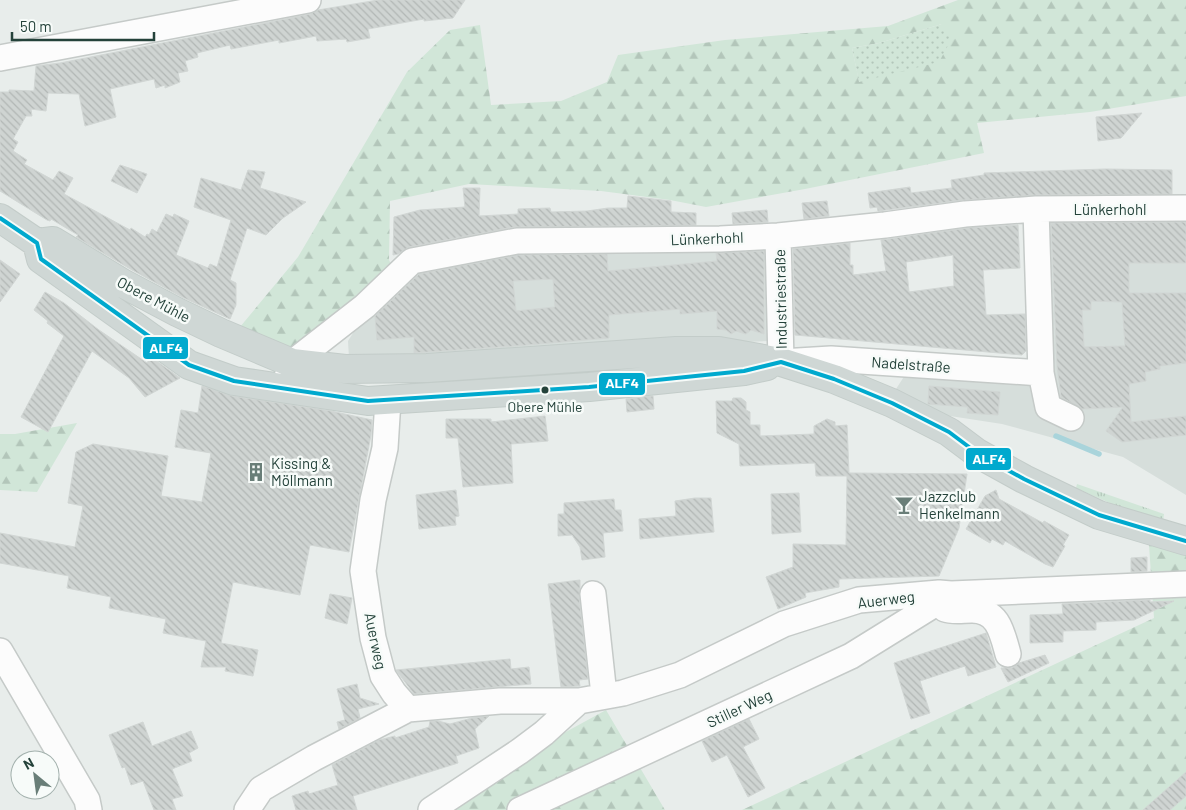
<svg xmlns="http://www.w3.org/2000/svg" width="1186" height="810" viewBox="0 0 1186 810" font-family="Barlow,sans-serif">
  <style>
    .built { fill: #d6dedb }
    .grass { fill: url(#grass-tufts) }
    .forest { fill: url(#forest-firs); fill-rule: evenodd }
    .park { fill: url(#park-dots) }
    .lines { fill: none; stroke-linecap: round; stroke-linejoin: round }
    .stream { stroke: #a9d4db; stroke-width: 5.5 }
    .building { fill: url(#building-back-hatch); stroke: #d1d6d4; fill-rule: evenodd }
    .minor-casing { stroke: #c5cac8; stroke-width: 28 }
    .major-casing { stroke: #c3ccc9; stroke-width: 30 }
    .minor { stroke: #fcfcfc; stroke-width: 25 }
    .major { stroke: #cfd7d5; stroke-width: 28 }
    .bus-1-casing { stroke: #f7fbf9; stroke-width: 8 }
    .bus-1 { stroke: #00a9ce; stroke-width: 4 }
    .bus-dot { fill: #24423a; stroke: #f7fbf9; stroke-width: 2 }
    .labels { text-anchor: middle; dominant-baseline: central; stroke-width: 5; stroke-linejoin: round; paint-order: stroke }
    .bus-label { font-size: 14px; fill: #24423a; stroke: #f7fbf9 }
    .street-label { font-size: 15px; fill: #24423a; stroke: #f7fbf9 }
    .poi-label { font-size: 15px; fill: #24423a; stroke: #f7fbf9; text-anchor: start }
    .line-badge { stroke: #f7fbf9; stroke-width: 2 }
    .badge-label { font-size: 14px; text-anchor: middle; font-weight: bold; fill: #fff }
  </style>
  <defs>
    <pattern id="grass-tufts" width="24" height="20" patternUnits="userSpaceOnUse" patternTransform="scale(1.25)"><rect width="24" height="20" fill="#d1e6d8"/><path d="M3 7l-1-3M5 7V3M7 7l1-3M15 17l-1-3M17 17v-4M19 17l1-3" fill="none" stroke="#b3c6ba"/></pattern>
    <pattern id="forest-firs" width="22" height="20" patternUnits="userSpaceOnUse" patternTransform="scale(1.25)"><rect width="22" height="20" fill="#d1e6d8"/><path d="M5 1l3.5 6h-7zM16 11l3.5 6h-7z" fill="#b3c6ba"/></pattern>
    <pattern id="park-dots" width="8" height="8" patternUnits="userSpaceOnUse" patternTransform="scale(1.25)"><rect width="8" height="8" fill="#d1e6d8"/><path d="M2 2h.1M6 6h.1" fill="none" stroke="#b3c6ba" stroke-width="1.8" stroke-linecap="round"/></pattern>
    <pattern id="building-back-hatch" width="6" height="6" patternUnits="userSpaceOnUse" patternTransform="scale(1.25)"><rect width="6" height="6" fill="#cfd4d2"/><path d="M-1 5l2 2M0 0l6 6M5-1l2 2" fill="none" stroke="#b2b7b5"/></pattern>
  </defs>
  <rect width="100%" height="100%" fill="#e8edeb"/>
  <path class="built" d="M 1186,210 L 1186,495 L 1123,457 L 1002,424 L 937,414 L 896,389 L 907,372 L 1052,380 L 1040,212 Z
    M 771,242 L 771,341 L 349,358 L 348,341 L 355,330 L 374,305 L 403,275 L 494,252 Z"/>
  <path class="grass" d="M 1077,484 L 1164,514 L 1163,521 L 1112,504 L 1076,488 Z"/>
  <path class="forest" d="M 958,0 L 1186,0 L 1186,96 L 1090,112 L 977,123 L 984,153 L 805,189 L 706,207 L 670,200 L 601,191 L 469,184 L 390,201 L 389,260 L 395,272 L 296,357 L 235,333 L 298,257 L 407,72 L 450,30 L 480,25 L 491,105 L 561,101 L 607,82 L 618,55 L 725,40 L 888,26 ZM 942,24 L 859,82 L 859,81 L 852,48 L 879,43 Z
    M 77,423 L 37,492 L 0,490 L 0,434 L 15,434 Z
    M 1149,545 L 1186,552 L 1186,810 L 742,810 L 1154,618 Z
    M 606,710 L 665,810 L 423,810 Z"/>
  <path class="park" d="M 942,24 L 951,40 L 939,62 L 859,82 L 852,48 L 879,43 Z"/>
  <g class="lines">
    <path class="stream" d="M 1056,436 L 1099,454"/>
  </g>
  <path class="building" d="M 378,0 L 465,0 L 453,18 L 424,21 L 424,19 L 368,29 L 370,38 L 347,42 L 346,39 L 317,41 L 316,36 L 279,43 L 279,40 L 231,49 L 230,45 L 197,53 L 198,57 L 185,61 L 188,71 L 178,73 L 180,82 L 165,88 L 165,85 L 156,88 L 154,79 L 110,89 L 116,117 L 85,126 L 79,94 L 48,93 L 46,111 L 31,109 L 32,116 L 26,116 L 13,139 L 18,142 L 13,151 L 27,160 L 24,164 L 53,180 L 59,171 L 73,178 L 64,194 L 130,230 L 131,228 L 145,237 L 147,234 L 149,235 L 152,229 L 157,232 L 166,214 L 173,217 L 174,214 L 189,221 L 176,255 L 208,268 L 210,264 L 217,267 L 231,220 L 194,207 L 201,178 L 241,190 L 248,170 L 265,172 L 260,188 L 306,202 L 283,218 L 266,235 L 247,228 L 230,280 L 236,283 L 236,305 L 230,319 L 184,298 L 132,270 L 76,237 L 78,235 L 51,219 L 50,221 L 47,220 L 0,191 L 0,92 L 9,92 L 9,90 L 34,91 L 36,66 L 60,63 L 311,14 L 318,10 Z
    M 1142,113 L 1121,138 L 1098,141 L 1096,117 Z
    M 120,165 L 147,174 L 137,193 L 111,181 Z
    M 1105,169 L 1172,170 L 1172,194 L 1035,195 L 964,200 L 878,211 L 877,207 L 870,208 L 868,193 L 910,187 L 911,193 L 952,188 L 951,180 L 984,175 L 984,173 Z
    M 463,188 L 480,188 L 479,216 L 518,214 L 518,209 L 550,208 L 551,212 L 587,211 L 608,208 L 627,208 L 628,196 L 671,201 L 671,212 L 696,213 L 696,225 L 514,227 L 409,247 L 398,254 L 393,255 L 394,217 L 420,210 L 465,207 Z
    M 827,201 L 829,216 L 804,219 L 802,203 Z
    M 767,210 L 768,222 L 733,224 L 732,213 Z
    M 1186,222 L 1186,263 L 1129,263 L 1129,293 L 1186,293 L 1186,363 L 1160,366 L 1160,369 L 1145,372 L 1146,381 L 1129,384 L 1131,422 L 1186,416 L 1186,435 L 1122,442 L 1106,431 L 1123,407 L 1082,409 L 1061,397 L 1057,366 L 1051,223 ZM 1091,301 L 1122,302 L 1125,346 L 1084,347 L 1082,310 L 1091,310 Z
    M 1018,225 L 1020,268 L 983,270 L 986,315 L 1025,314 L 1026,351 L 1022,355 L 795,335 L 793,249 L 850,243 L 850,265 L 853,265 L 853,275 L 886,271 L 881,240 L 966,228 ZM 953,255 L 954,286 L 909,292 L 906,262 Z
    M 764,251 L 764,334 L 751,330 L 746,334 L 736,331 L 731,334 L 726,330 L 717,329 L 717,311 L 680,314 L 680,309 L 609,315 L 609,338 L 515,346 L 414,353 L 414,337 L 377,340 L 375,316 L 419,274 L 518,255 L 607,254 L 608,271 L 717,261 L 716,253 ZM 553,279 L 555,307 L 516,311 L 513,281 Z
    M 0,260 L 20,274 L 0,302 Z
    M 45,292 L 64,303 L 99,330 L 147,363 L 151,357 L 180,378 L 145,397 L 129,378 L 92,351 L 48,432 L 21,417 L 64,336 L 47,323 L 48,321 L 34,310 Z
    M 202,386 L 232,396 L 331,411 L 372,420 L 371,435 L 349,552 L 310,545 L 300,595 L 233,582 L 221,643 L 258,650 L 253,676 L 225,671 L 226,667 L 201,667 L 206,641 L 163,633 L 166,619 L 109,608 L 111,597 L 67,588 L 69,576 L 0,563 L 0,533 L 75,547 L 83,506 L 68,503 L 76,452 L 93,444 L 168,456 L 161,496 L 202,502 L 211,453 L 175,447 L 181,410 L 198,413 Z
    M 929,386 L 1000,392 L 998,415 L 967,413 L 968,407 L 928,404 Z
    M 653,396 L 654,409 L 627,412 L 626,399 Z
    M 733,398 L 741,398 L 746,402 L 746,410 L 750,412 L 750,425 L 760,425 L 760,436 L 814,434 L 814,426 L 827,419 L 835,422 L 835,426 L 847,425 L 849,473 L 967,474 L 959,528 L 939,576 L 839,579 L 839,587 L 805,593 L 806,597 L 778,609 L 766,577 L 793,567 L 793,544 L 846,545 L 847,476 L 816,476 L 815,463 L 740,466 L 739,444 L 717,433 L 716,401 L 732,401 Z
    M 545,416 L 548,441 L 511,444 L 513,483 L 463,487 L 458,438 L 446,438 L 446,419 L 491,419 L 491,422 Z
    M 456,490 L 459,516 L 455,517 L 456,525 L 419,529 L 416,495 Z
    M 996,490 L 999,499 L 1043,523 L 1044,521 L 1069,535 L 1063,545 L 1065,546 L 1053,567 L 1045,564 L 1005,541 L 1003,545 L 992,539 L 990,543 L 966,529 L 985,496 Z
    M 799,493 L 801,532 L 772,534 L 771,494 Z
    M 695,498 L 711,498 L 714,532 L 640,539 L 639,519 L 676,516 L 675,501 Z
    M 614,499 L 615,510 L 621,510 L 623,531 L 603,533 L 605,557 L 582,560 L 580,547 L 572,535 L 558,536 L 558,514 L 564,514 L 564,503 Z
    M 1147,557 L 1147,571 L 1131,572 L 1131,558 Z
    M 580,580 L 580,587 L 579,596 L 588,679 L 579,680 L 580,686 L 561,687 L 548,584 Z
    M 330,594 L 352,598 L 347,624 L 325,618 Z
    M 1150,600 L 1150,602 L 1174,601 L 1134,620 L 1096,622 L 1096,630 L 1063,631 L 1063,642 L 1030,643 L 1030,615 L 1063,614 L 1062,604 Z
    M 986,633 L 996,667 L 968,676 L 965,666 L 920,681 L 930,713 L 911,719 L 894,663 Z
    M 1045,655 L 1049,663 L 1008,682 L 1001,668 L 1012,668 L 1019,663 Z
    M 510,659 L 511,669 L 529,667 L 531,684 L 414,694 L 396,670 Z
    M 357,684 L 360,698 L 379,704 L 358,709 L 360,718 L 339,729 L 337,722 L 345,720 L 337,689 Z
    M 489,716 L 475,729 L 479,748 L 456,756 L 458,763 L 353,796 L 357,810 L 296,810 L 292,796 L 308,791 L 309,794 L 338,785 L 332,765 L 379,740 L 395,736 L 395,738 L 429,727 L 430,721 L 438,721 L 450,724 L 472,718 Z
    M 749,719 L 759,739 L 743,747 L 765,788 L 748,797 L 727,755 L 712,762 L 702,741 Z
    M 143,722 L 152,746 L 191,731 L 198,748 L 189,753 L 192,761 L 172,769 L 183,796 L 172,799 L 176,810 L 154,810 L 143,781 L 131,785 L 125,767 L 122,768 L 109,735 Z
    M 1186,772 L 1186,796 L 1170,810 L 1143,810 Z"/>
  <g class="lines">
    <g class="minor-casing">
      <path id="minor" d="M 0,58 L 308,0
        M 1036,209 L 1041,373 L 1048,407 L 1071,418
        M 778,236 L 781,362 L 831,359 L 1041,373
        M 287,377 L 292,363 L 365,306 L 412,261 L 517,241 L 720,239 L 778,236 L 885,225 L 965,214 L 1036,209 L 1186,208
        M 388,400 L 385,448 L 373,500 L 363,571 L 373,638 L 383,676 L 394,693 L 408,709 L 500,701 L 579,701 L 623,693 L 680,675 L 784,624 L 859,600 L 939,593 L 951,594 L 1186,584
        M 593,594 L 604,695
        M 945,609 C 953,612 963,610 972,610 C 998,610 1002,632 1008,654
        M 0,651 L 87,800 L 89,810
        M 247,810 L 261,789 L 314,758 L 408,709
        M 431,810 L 520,751 L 544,733 L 579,701
        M 520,810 L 851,656 L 951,594"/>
    </g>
    <g class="major-casing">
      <path id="major" d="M 0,218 L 37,243 L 53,241 L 124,284 L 177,312 L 221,333 L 292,363 L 345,369 L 427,368 L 676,351 L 719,351 L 781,362 L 834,379 L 892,403 L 949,432 L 977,453 L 1024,479 L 1099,515 L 1186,541
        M 37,243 L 41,259 L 189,365 L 234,381 L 368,401 L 589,387 L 744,371 L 767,366"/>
    </g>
    <use href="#minor" class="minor"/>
    <use href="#major" class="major"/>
    <g class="bus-1-casing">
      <path id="bus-1" d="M 0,218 L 37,243 L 41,259 L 189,365 L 234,381 L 368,401 L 589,387 L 744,371 L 781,362 L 834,379 L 892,403 L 949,432 L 977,453 L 1024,479 L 1099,515 L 1186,541"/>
    </g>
    <use href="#bus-1" class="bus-1"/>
  </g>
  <defs>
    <g id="building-bare" transform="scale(1.5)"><path d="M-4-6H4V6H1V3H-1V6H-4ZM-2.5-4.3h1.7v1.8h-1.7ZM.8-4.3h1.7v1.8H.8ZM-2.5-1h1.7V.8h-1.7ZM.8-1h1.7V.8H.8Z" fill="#697e78" stroke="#f7fbf9" stroke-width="2.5" paint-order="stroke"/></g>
    <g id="bar-bare" transform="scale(1.5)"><path d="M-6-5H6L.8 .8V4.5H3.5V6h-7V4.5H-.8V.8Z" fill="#697e78" stroke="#f7fbf9" stroke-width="2.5" paint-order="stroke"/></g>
  </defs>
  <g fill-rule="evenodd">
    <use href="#building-bare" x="256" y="472"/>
    <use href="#bar-bare" x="904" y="505"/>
  </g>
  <circle class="bus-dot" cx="545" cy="390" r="4.5"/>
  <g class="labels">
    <g class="bus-label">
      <text x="545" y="406">Obere Mühle</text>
    </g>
    <g class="street-label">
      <text x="1110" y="209">Lünkerhohl</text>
      <text transform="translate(707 238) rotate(-2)">Lünkerhohl</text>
      <text transform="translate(154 299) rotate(28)">Obere Mühle</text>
      <text transform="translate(780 299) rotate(-91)">Industriestraße</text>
      <text transform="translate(911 364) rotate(4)">Nadelstraße</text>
      <text transform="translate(886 599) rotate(-7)">Auerweg</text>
      <text transform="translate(376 641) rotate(78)">Auerweg</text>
      <text transform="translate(739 708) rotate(-25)">Stiller Weg</text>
    </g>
    <g class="poi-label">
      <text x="271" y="463">Kissing &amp;<tspan x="271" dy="17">Möllmann</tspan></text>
      <text x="919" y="496">Jazzclub<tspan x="919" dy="17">Henkelmann</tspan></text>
    </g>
  </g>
  <g class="line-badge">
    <rect x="142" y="336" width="47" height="24" rx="5" fill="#00a9ce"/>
    <rect x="598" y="372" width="48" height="24" rx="5" fill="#00a9ce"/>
    <rect x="965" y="447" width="47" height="24" rx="5" fill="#00a9ce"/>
  </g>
  <g class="badge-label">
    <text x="166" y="353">ALF4</text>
    <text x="622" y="388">ALF4</text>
    <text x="989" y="464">ALF4</text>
  </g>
  <g transform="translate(35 775) rotate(331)"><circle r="24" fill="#f7fbf9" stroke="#a3b1ad"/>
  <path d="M0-4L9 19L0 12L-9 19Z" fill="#697e78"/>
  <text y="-8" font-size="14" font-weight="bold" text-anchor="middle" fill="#24423a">N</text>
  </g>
  <path d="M12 32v8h142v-8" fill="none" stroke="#24423a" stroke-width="2.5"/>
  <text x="20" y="32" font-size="15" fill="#24423a" stroke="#f7fbf9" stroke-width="4" paint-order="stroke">50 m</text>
</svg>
